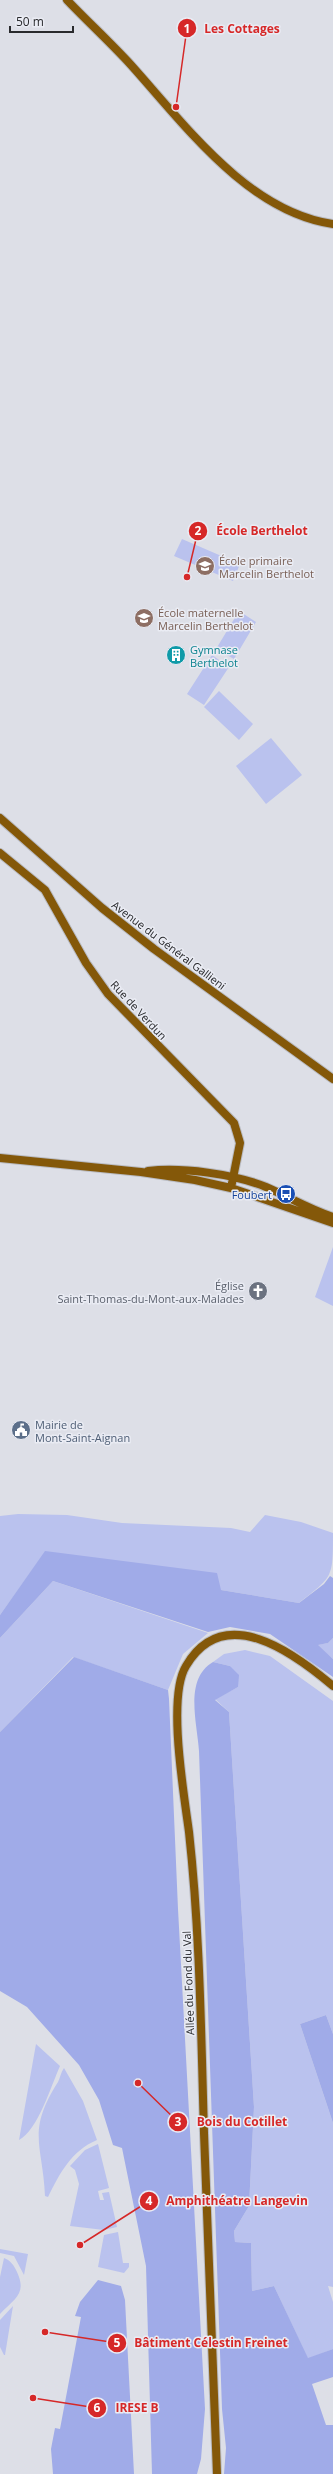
<svg xmlns="http://www.w3.org/2000/svg" width="333" height="2474" viewBox="0 0 333 2474" font-family="'Open Sans',sans-serif">
  <style>
    .green { fill: #bac2ee }
    .forest { fill: #a0abe8 }
    .lines { fill: none; stroke-linecap: round; stroke-linejoin: round }
    .secondary-casing { stroke: #b9bbc2; stroke-width: 10 }
    .secondary { stroke: #845809; stroke-width: 8 }
    .labels { text-anchor: middle; dominant-baseline: central; stroke-width: 3; stroke-linejoin: round; paint-order: stroke }
    .education-label { font-size: 11px; fill: #785e54; stroke: #eaecf4; text-anchor: start }
    .culture-label { font-size: 11px; fill: #0d838f; stroke: #eaecf4; text-anchor: start }
    .street-label { font-size: 11px; fill: #292a2d; stroke: #eaecf4 }
    .transit-label { font-size: 11px; fill: #164399; stroke: #eaecf4; text-anchor: end }
    .worship-label { font-size: 11px; fill: #5b616d; stroke: #eaecf4; text-anchor: end }
    .service-label { font-size: 11px; fill: #4e5e75; stroke: #eaecf4; text-anchor: start }
    .leader { fill: none; stroke: #d62828; stroke-width: 1.5 }
    .callout-dot { fill: #d62828; stroke: #eaecf4; stroke-width: 1.5 }
    .mark-label { font-size: 12px; text-anchor: middle; font-weight: bold; fill: #fff }
    .callout-label { font-size: 12px; text-anchor: middle; font-weight: bold; fill: #d62828; stroke: #eaecf4; stroke-width: 3; stroke-linejoin: round; paint-order: stroke }
  </style>
  <rect width="100%" height="100%" fill="#dddfe7"/>
  <path class="green" d="M 182,539 L 240,564 L 233,581 L 174,556 Z
    M 239,611 L 256,622 L 234,659 L 216,649 Z
    M 212,655 L 229,667 L 204,705 L 187,694 Z
    M 219,691 L 253,724 L 239,740 L 204,707 Z
    M 271,738 L 302,775 L 266,804 L 236,766 Z
    M 333,1247 L 333,1306 L 315,1297 Z
    M 18,1514 L 67,1515 L 122,1523 L 231,1528 L 250,1532 L 265,1515 L 301,1522 L 333,1533 C 333,1579 333,1576 299,1603 L 221,1590 L 45,1552 L 0,1615 L 0,1516 Z
    M 53,1581 L 208,1633 L 183,1654 L 168,1690 L 73,1657 L 0,1732 L 0,1638 Z
    M 333,1638 L 333,1659 L 317,1645 L 328,1643 Z
    M 245,1650 L 270,1656 L 333,1701 L 333,2034 L 326,2015 L 300,2024 L 333,2123 L 333,2287 L 328,2286 L 333,2302 L 333,2349 L 308,2359 L 274,2286 L 252,2291 L 251,2243 L 235,2242 L 234,2231 L 249,2206 L 254,2107 L 229,1712 L 215,1699 L 238,1687 L 230,1666 L 213,1662 L 224,1654 Z
    M 36,2044 L 60,2066 C 51,2086 38,2130 19,2140 Z
    M 64,2068 L 83,2101 L 97,2140 C 71,2151 60,2173 48,2197 L 45,2196 C 43,2145 26,2132 58,2082 C 60,2078 61,2072 64,2068 Z
    M 98,2144 L 109,2188 L 98,2191 L 100,2200 L 104,2200 L 102,2193 L 109,2192 L 117,2227 L 104,2230 L 70,2226 L 79,2184 L 75,2170 L 70,2166 L 85,2150 Z
    M 118,2232 L 123,2263 L 129,2263 L 129,2267 L 124,2273 L 98,2267 L 104,2235 Z
    M 0,2249 L 28,2254 L 24,2275 L 14,2256 L 0,2253 Z
    M 4,2258 C 10,2260 14,2265 17,2272 C 27,2294 15,2298 0,2314 L 0,2277 Z
    M 13,2306 L 5,2355 L 4,2355 L 0,2347 L 0,2320 Z"/>
  <path class="forest" d="M 45,1551 L 217,1573 L 221,1590 L 299,1603 L 324,1584 L 330,1576 L 333,1578 L 333,1638 L 328,1643 L 318,1645 L 333,1659 L 333,1677 L 270,1634 L 230,1627 L 208,1632 L 53,1581 L 0,1638 L 0,1615 Z
    M 74,1657 L 168,1690 L 169,1699 L 178,1909 L 205,2409 L 201,2459 L 197,2474 L 152,2474 L 146,2266 L 122,2148 L 113,2145 L 99,2100 L 79,2065 L 27,2007 L 0,1991 L 0,1732 Z
    M 213,1662 L 230,1666 L 239,1675 L 238,1687 L 215,1700 L 229,1712 L 254,2107 L 249,2206 L 234,2231 L 235,2242 L 251,2243 L 252,2291 L 274,2286 L 308,2358 L 333,2349 L 333,2377 L 312,2384 L 326,2425 L 333,2425 L 333,2474 L 224,2474 L 226,2448 L 222,2409 L 199,1751 C 197,1722 184,1679 213,1662 Z
    M 326,2015 L 333,2034 L 333,2123 L 300,2024 Z
    M 98,2280 L 121,2286 L 125,2300 L 134,2474 L 53,2474 L 51,2449 L 55,2428 L 60,2429 L 81,2317 L 75,2316 L 80,2302 Z"/>
  <g class="lines">
    <g class="secondary-casing">
      <path id="secondary" d="M 67,0 C 88,22 111,43 131,65 C 185,125 248,212 333,224
        M 0,818 L 102,908 L 154,949 L 333,1079
        M 0,853 L 45,890 L 86,963 L 108,994 L 234,1123 L 240,1143 L 231,1188
        M 0,1158 L 141,1172 L 195,1180 L 231,1188 L 333,1223
        M 148,1171 C 182,1167 234,1174 266,1187 C 289,1197 309,1209 333,1217
        M 217,2474 C 213,2360 208,2247 204,2133 C 201,2032 200,1932 189,1832 C 184,1794 167,1697 186,1666 C 224,1601 294,1653 333,1686"/>
    </g>
    <use href="#secondary" class="secondary"/>
  </g>
  <defs>
    <g id="school-disc" transform="scale(1)"><circle r="9.5" fill="#8d6e63" stroke="#eaecf4"/><path d="M0-5L7-2L0 1L-7-2ZM-4 1L0 2.5L4 1V4Q0 6-4 4Z" fill="#fff"/></g>
    <g id="building-disc" transform="scale(1)"><circle r="9.5" fill="#0f9aa8" stroke="#eaecf4"/><path d="M-4-6H4V6H1V3H-1V6H-4ZM-2.5-4.3h1.7v1.8h-1.7ZM.8-4.3h1.7v1.8H.8ZM-2.5-1h1.7V.8h-1.7ZM.8-1h1.7V.8H.8Z" fill="#fff"/></g>
    <g id="bus-disc" transform="scale(1)"><circle r="9.5" fill="#1a4fb4" stroke="#eaecf4"/><path d="M-5-6H5V4H4V6H2V4H-2V6H-4V4H-5ZM-3.5-4V0h7V-4ZM-3.5 1.2v1.5H-2V1.2ZM2 1.2v1.5H3.5V1.2Z" fill="#fff"/></g>
    <g id="church-disc" transform="scale(1)"><circle r="9.5" fill="#6b7280" stroke="#eaecf4"/><path d="M-1.2-6h2.4v3.5h3.3v2.4h-3.3V6h-2.4V-.1h-3.3v-2.4h3.3Z" fill="#fff"/></g>
    <g id="civic-disc" transform="scale(1)"><circle r="9.5" fill="#5c6f8a" stroke="#eaecf4"/><path d="M-.6-6.5H3V-4.5H.6V-3L4-1V1h2V6H-6V1h2V-1L-.6-3ZM-1.2 2.5V6h2.4V2.5Z" fill="#fff"/></g>
  </defs>
  <g fill-rule="evenodd">
    <use href="#school-disc" x="205" y="566"/>
    <use href="#school-disc" x="144" y="618"/>
    <use href="#building-disc" x="176" y="655"/>
    <use href="#bus-disc" x="286" y="1194"/>
    <use href="#church-disc" x="258" y="1291"/>
    <use href="#civic-disc" x="21" y="1430"/>
  </g>
  <g class="labels">
    <g class="education-label">
      <text x="219" y="560">École primaire<tspan x="219" dy="13">Marcelin Berthelot</tspan></text>
      <text x="158" y="612">École maternelle<tspan x="158" dy="13">Marcelin Berthelot</tspan></text>
    </g>
    <g class="culture-label">
      <text x="190" y="649">Gymnase<tspan x="190" dy="13">Berthelot</tspan></text>
    </g>
    <g class="street-label">
      <text transform="translate(169 945) rotate(37)">Avenue du Général Gallieni</text>
      <text transform="translate(139 1010) rotate(47)">Rue de Verdun</text>
      <text transform="translate(188 1983) rotate(-92)">Allée du Fond du Val</text>
    </g>
    <g class="transit-label">
      <text x="272" y="1194">Foubert</text>
    </g>
    <g class="worship-label">
      <text x="244" y="1285">Église<tspan x="244" dy="13">Saint-Thomas-du-Mont-aux-Malades</tspan></text>
    </g>
    <g class="service-label">
      <text x="35" y="1424">Mairie de<tspan x="35" dy="13">Mont-Saint-Aignan</tspan></text>
    </g>
  </g>
  <path class="leader" d="M176 107L187 28M187 577L198 531M138 2083L178 2122M80 2245L149 2201M45 2332L117 2343M33 2398L97 2408"/>
  <g class="callout-dot">
    <circle cx="176" cy="107" r="4"/>
    <circle cx="187" cy="577" r="4"/>
    <circle cx="138" cy="2083" r="4"/>
    <circle cx="80" cy="2245" r="4"/>
    <circle cx="45" cy="2332" r="4"/>
    <circle cx="33" cy="2398" r="4"/>
    <circle cx="187" cy="28" r="10"/>
    <circle cx="198" cy="531" r="10"/>
    <circle cx="178" cy="2122" r="10"/>
    <circle cx="149" cy="2201" r="10"/>
    <circle cx="117" cy="2343" r="10"/>
    <circle cx="97" cy="2408" r="10"/>
  </g>
  <g class="mark-label">
    <text x="187" y="33">1</text>
    <text x="198" y="535">2</text>
    <text x="178" y="2126">3</text>
    <text x="149" y="2205">4</text>
    <text x="117" y="2347">5</text>
    <text x="97" y="2412">6</text>
  </g>
  <g class="callout-label">
    <text x="242" y="33">Les Cottages</text>
    <text x="262" y="535">École Berthelot</text>
    <text x="242" y="2126">Bois du Cotillet</text>
    <text x="237" y="2205">Amphithéatre Langevin</text>
    <text x="211" y="2347">Bâtiment Célestin Freinet</text>
    <text x="137" y="2412">IRESE B</text>
  </g>
  <path d="M10 26v6h63v-6" fill="none" stroke="#292a2d" stroke-width="2"/>
  <text x="16" y="26" font-size="12" fill="#292a2d" stroke="#eaecf4" stroke-width="3" paint-order="stroke">50 m</text>
</svg>
